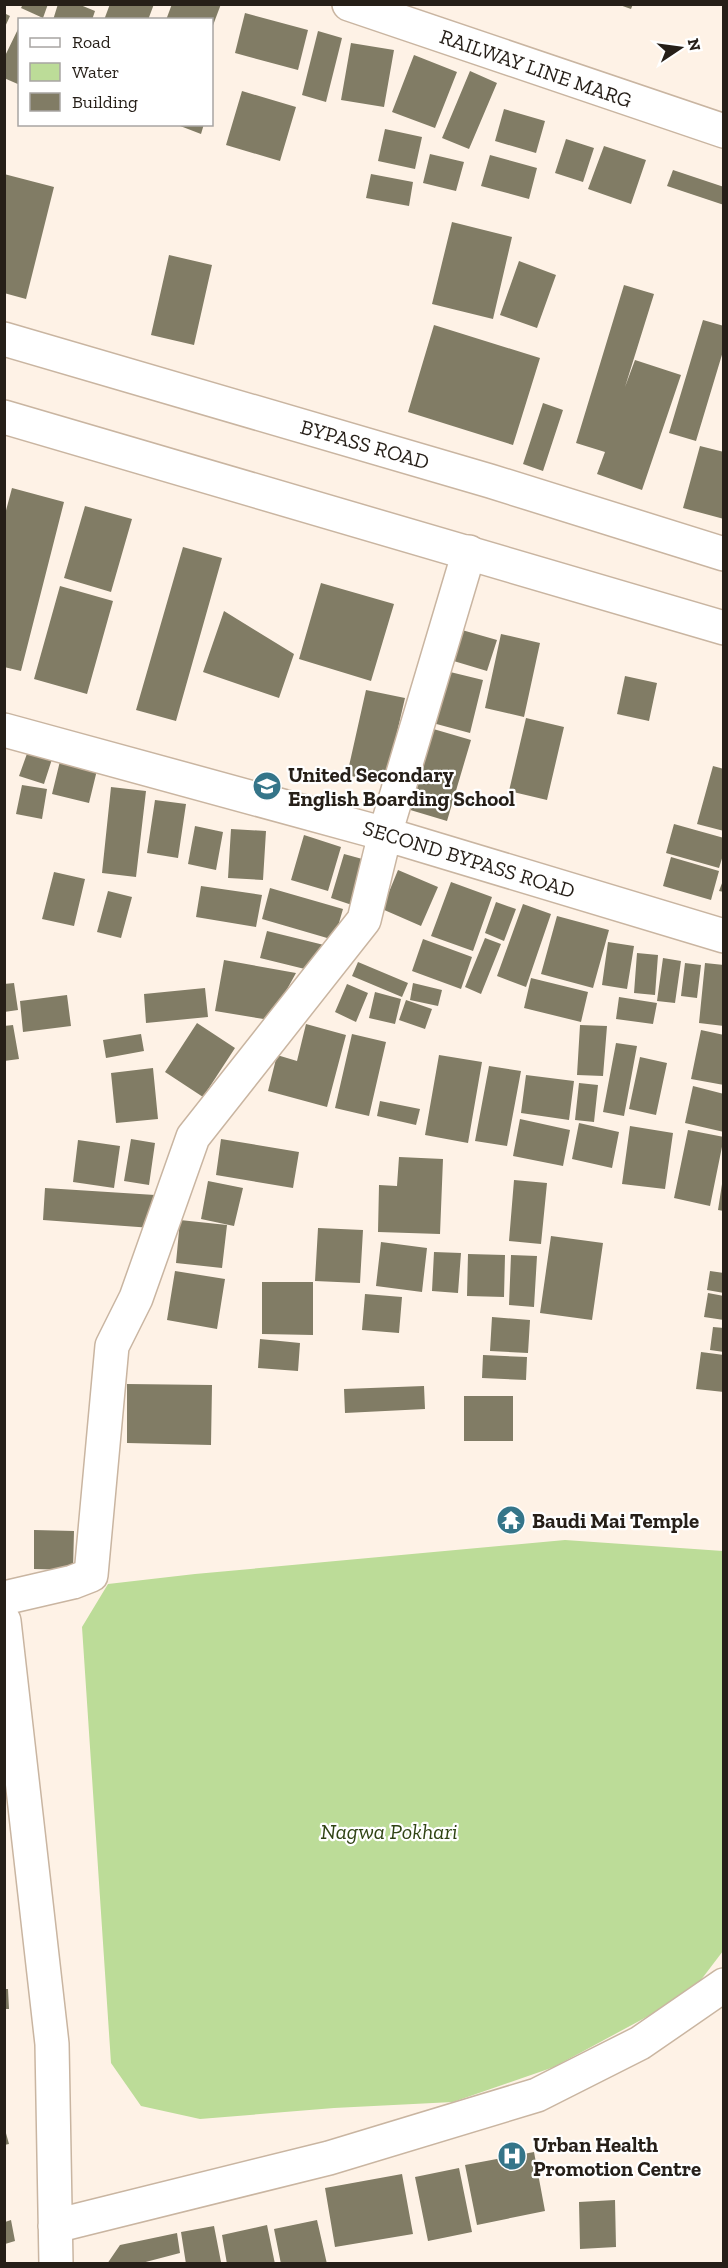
<svg xmlns="http://www.w3.org/2000/svg" width="728" height="2268" viewBox="0 0 728 2268" font-family="'Zilla Slab',serif">
  <style>
    .water { fill: #bcdc98 }
    .building { fill: #817c65 }
    .lines { fill: none; stroke-linecap: round; stroke-linejoin: round }
    .minor-casing { stroke: #c9b5a1; stroke-width: 36 }
    .major-casing { stroke: #c9b5a1; stroke-width: 36 }
    .minor { stroke: #fff; stroke-width: 33 }
    .major { stroke: #fff; stroke-width: 33 }
    .labels { text-anchor: middle; dominant-baseline: central; stroke-width: 4.5; stroke-linejoin: round; paint-order: stroke }
    .street-label { font-size: 21px; fill: #261f18; stroke: #fff }
    .poi-label { font-size: 21px; font-weight: bold; fill: #261f18; stroke: #fff; text-anchor: start }
    .water-label { font-size: 22px; font-style: italic; fill: #304414; stroke: #fff }
  </style>
  <rect width="100%" height="100%" fill="#fef2e6"/>
  <path class="water" d="M 565,1540 L 723,1551 L 723,1951 L 691,1993 L 554,2067 L 453,2102 L 334,2108 L 200,2119 L 141,2106 L 111,2063 L 82,1627 L 108,1584 L 195,1574 Z"/>
  <path class="building" d="M 23,4 L 48,4 L 43,18 L 21,8 Z
    M 58,4 L 78,4 L 95,11 L 92,20 L 53,20 Z
    M 110,4 L 154,4 L 148,20 L 104,20 Z
    M 172,4 L 221,4 L 212,28 L 212,20 L 166,20 Z
    M 617,4 L 633,4 L 631,9 Z
    M 4,13 L 10,16 L 4,29 Z
    M 245,13 L 308,30 L 298,70 L 235,53 Z
    M 20,25 L 20,85 L 4,78 L 4,58 Z
    M 318,31 L 342,38 L 326,102 L 302,95 Z
    M 351,43 L 394,50 L 384,107 L 341,100 Z
    M 414,55 L 457,72 L 435,128 L 392,112 Z
    M 470,71 L 497,83 L 469,149 L 442,138 Z
    M 242,91 L 296,107 L 280,161 L 226,145 Z
    M 504,109 L 545,121 L 536,153 L 495,141 Z
    M 175,124 L 204,124 L 201,134 Z
    M 385,129 L 422,137 L 415,169 L 378,161 Z
    M 566,139 L 594,148 L 583,182 L 555,173 Z
    M 604,146 L 646,160 L 631,204 L 588,189 Z
    M 430,154 L 464,162 L 456,191 L 423,183 Z
    M 490,155 L 537,168 L 529,199 L 481,186 Z
    M 673,170 L 724,187 L 724,205 L 667,186 Z
    M 4,174 L 54,187 L 26,299 L 4,293 Z
    M 371,174 L 413,182 L 409,206 L 366,198 Z
    M 452,222 L 512,237 L 493,319 L 432,304 Z
    M 169,255 L 212,265 L 194,345 L 151,335 Z
    M 519,261 L 556,275 L 537,328 L 500,315 Z
    M 624,285 L 654,294 L 625,387 L 635,360 L 681,375 L 642,490 L 597,474 L 605,452 L 576,443 Z
    M 703,320 L 724,326 L 724,348 L 696,441 L 669,433 Z
    M 434,325 L 540,358 L 513,445 L 408,412 Z
    M 543,403 L 563,410 L 543,471 L 523,464 Z
    M 700,446 L 724,452 L 724,519 L 683,508 Z
    M 12,488 L 64,502 L 21,671 L 4,667 L 4,518 Z
    M 85,506 L 132,519 L 111,592 L 64,578 Z
    M 183,547 L 222,558 L 176,721 L 136,710 Z
    M 321,583 L 394,604 L 371,681 L 299,659 Z
    M 60,586 L 113,601 L 87,694 L 34,679 Z
    M 224,611 L 294,654 L 279,698 L 203,672 Z
    M 455,628 L 497,640 L 487,671 L 447,659 Z
    M 501,634 L 540,643 L 524,717 L 485,708 Z
    M 442,670 L 483,680 L 470,733 L 429,722 Z
    M 625,676 L 657,683 L 649,721 L 617,714 Z
    M 366,690 L 405,698 L 385,784 L 347,775 Z
    M 526,718 L 564,727 L 547,800 L 509,791 Z
    M 430,728 L 471,740 L 447,821 L 407,809 Z
    M 29,748 L 53,756 L 44,784 L 19,776 Z
    M 61,757 L 98,766 L 89,803 L 52,794 Z
    M 713,766 L 724,769 L 724,831 L 697,824 Z
    M 22,785 L 47,789 L 42,819 L 16,814 Z
    M 111,787 L 146,791 L 136,877 L 102,873 Z
    M 155,800 L 186,804 L 178,858 L 147,853 Z
    M 674,824 L 724,838 L 724,852 L 719,868 L 666,853 Z
    M 195,826 L 223,832 L 216,870 L 188,864 Z
    M 231,829 L 266,831 L 263,880 L 228,878 Z
    M 304,835 L 341,847 L 328,891 L 291,880 Z
    M 344,854 L 366,860 L 352,905 L 331,898 Z
    M 671,857 L 719,871 L 711,900 L 663,886 Z
    M 398,870 L 438,887 L 421,926 L 382,909 Z
    M 54,872 L 85,879 L 74,926 L 42,919 Z
    M 724,878 L 724,892 L 719,891 Z
    M 451,882 L 492,897 L 473,951 L 431,936 Z
    M 201,886 L 262,895 L 256,927 L 196,917 Z
    M 270,888 L 343,909 L 334,940 L 262,919 Z
    M 108,891 L 132,897 L 121,938 L 97,932 Z
    M 496,902 L 516,909 L 504,941 L 485,933 Z
    M 523,904 L 551,914 L 526,987 L 497,976 Z
    M 557,916 L 609,930 L 593,988 L 541,974 Z
    M 267,931 L 324,945 L 317,972 L 260,958 Z
    M 485,938 L 501,944 L 481,994 L 465,987 Z
    M 423,939 L 472,957 L 461,989 L 412,971 Z
    M 608,942 L 634,946 L 627,989 L 602,985 Z
    M 637,953 L 658,955 L 655,995 L 634,993 Z
    M 663,958 L 681,961 L 675,1003 L 657,1001 Z
    M 224,960 L 296,973 L 270,1020 L 215,1011 Z
    M 358,962 L 408,983 L 402,997 L 352,976 Z
    M 685,963 L 701,965 L 697,998 L 681,996 Z
    M 705,963 L 724,965 L 724,1026 L 699,1023 Z
    M 531,978 L 588,992 L 581,1022 L 524,1008 Z
    M 14,983 L 18,1010 L 4,1012 L 4,984 Z
    M 413,983 L 442,990 L 438,1006 L 410,1000 Z
    M 347,984 L 368,993 L 356,1022 L 335,1012 Z
    M 205,988 L 208,1017 L 146,1023 L 144,994 Z
    M 375,992 L 401,999 L 395,1024 L 369,1018 Z
    M 67,995 L 71,1026 L 23,1032 L 20,1001 Z
    M 619,997 L 657,1003 L 653,1024 L 616,1019 Z
    M 406,1000 L 432,1009 L 425,1029 L 399,1020 Z
    M 197,1023 L 235,1048 L 203,1097 L 165,1072 Z
    M 306,1024 L 346,1035 L 327,1107 L 268,1091 L 277,1055 L 297,1061 Z
    M 13,1025 L 19,1059 L 4,1061 L 4,1026 Z
    M 580,1025 L 607,1026 L 603,1076 L 577,1075 Z
    M 701,1030 L 724,1035 L 724,1085 L 691,1079 Z
    M 141,1034 L 144,1051 L 106,1058 L 103,1040 Z
    M 352,1034 L 386,1042 L 369,1116 L 335,1108 Z
    M 616,1043 L 637,1046 L 624,1116 L 603,1112 Z
    M 439,1055 L 482,1062 L 468,1143 L 425,1135 Z
    M 640,1057 L 667,1063 L 656,1115 L 629,1109 Z
    M 489,1066 L 521,1071 L 507,1146 L 475,1141 Z
    M 153,1068 L 158,1119 L 116,1123 L 111,1073 Z
    M 526,1075 L 574,1081 L 569,1120 L 521,1113 Z
    M 579,1083 L 598,1085 L 594,1122 L 575,1120 Z
    M 693,1086 L 724,1094 L 724,1132 L 685,1123 Z
    M 380,1101 L 420,1109 L 416,1125 L 377,1116 Z
    M 520,1119 L 570,1130 L 563,1166 L 513,1156 Z
    M 579,1123 L 619,1132 L 612,1168 L 572,1159 Z
    M 630,1126 L 673,1133 L 665,1189 L 622,1184 Z
    M 688,1130 L 724,1137 L 710,1206 L 674,1198 Z
    M 131,1139 L 155,1143 L 149,1185 L 124,1181 Z
    M 221,1139 L 299,1152 L 293,1188 L 216,1175 Z
    M 78,1140 L 120,1146 L 114,1188 L 73,1182 Z
    M 399,1157 L 443,1159 L 440,1234 L 378,1232 L 379,1185 L 397,1186 Z
    M 514,1180 L 547,1183 L 541,1244 L 509,1241 Z
    M 208,1181 L 243,1188 L 234,1226 L 201,1219 Z
    M 722,1184 L 724,1184 L 724,1211 L 718,1210 Z
    M 45,1188 L 155,1195 L 152,1228 L 43,1220 Z
    M 180,1220 L 227,1225 L 222,1268 L 176,1263 Z
    M 318,1228 L 363,1230 L 360,1283 L 315,1281 Z
    M 551,1236 L 603,1243 L 592,1320 L 540,1313 Z
    M 381,1242 L 427,1248 L 422,1292 L 376,1286 Z
    M 434,1252 L 461,1253 L 458,1293 L 432,1291 Z
    M 468,1254 L 505,1255 L 504,1297 L 467,1296 Z
    M 511,1255 L 537,1256 L 534,1307 L 509,1305 Z
    M 175,1271 L 225,1279 L 217,1329 L 167,1320 Z
    M 710,1271 L 724,1273 L 724,1293 L 707,1290 Z
    M 262,1282 L 313,1282 L 313,1335 L 262,1334 Z
    M 708,1293 L 724,1296 L 724,1320 L 704,1317 Z
    M 365,1294 L 402,1297 L 399,1333 L 362,1330 Z
    M 492,1317 L 530,1320 L 528,1353 L 490,1351 Z
    M 713,1327 L 724,1328 L 724,1352 L 710,1350 Z
    M 260,1339 L 300,1343 L 298,1371 L 258,1368 Z
    M 701,1352 L 724,1355 L 724,1392 L 696,1389 Z
    M 483,1355 L 527,1357 L 526,1380 L 482,1378 Z
    M 127,1384 L 212,1385 L 211,1445 L 127,1443 Z
    M 424,1386 L 425,1409 L 345,1413 L 344,1389 Z
    M 464,1396 L 513,1396 L 513,1441 L 464,1441 Z
    M 34,1530 L 74,1531 L 73,1570 L 34,1569 Z
    M 4,1989 L 8,1989 L 9,2009 L 4,2009 Z
    M 4,2126 L 9,2144 L 4,2145 Z
    M 534,2152 L 545,2211 L 477,2225 L 465,2165 Z
    M 459,2168 L 472,2232 L 428,2241 L 415,2177 Z
    M 402,2174 L 413,2234 L 335,2247 L 325,2188 Z
    M 615,2200 L 616,2247 L 580,2249 L 579,2202 Z
    M 11,2220 L 15,2241 L 5,2244 L 5,2222 Z
    M 317,2220 L 327,2264 L 281,2264 L 274,2229 Z
    M 267,2225 L 275,2264 L 227,2264 L 222,2235 Z
    M 214,2226 L 221,2262 L 186,2264 L 181,2232 Z
    M 177,2233 L 180,2253 L 138,2264 L 107,2264 L 120,2245 Z"/>
  <g class="lines">
    <g class="minor-casing">
      <path id="minor" d="M 4,730 L 385,834 L 724,936
        M 4,1598 L 73,1582 L 91,1575 L 112,1346 L 136,1298 L 193,1137 L 364,920 L 385,834 L 469,552
        M 4,1621 L 52,2044 L 56,2264
        M 55,2226 L 329,2158 L 537,2095 L 640,2043 L 724,1985"/>
    </g>
    <g class="major-casing">
      <path id="major" d="M 349,4 L 724,131
        M 4,339 L 490,481 L 724,554
        M 4,417 L 724,628"/>
    </g>
    <use href="#minor" class="minor"/>
    <use href="#major" class="major"/>
  </g>
  <defs>
    <g id="school-disc" transform="scale(1.5)"><circle r="9.5" fill="#357589" stroke="#fff"/><path d="M0-5L7-2L0 1L-7-2ZM-4 1L0 2.5L4 1V4Q0 6-4 4Z" fill="#fff"/></g>
    <g id="temple-disc" transform="scale(1.5)"><circle r="9.5" fill="#357589" stroke="#fff"/><path d="M0-6L5-2H3V0L6.5 2.5H4V6H1.5V3h-3V6H-4V2.5H-6.5L-3 0V-2H-5Z" fill="#fff"/></g>
    <g id="hospital-disc" transform="scale(1.5)"><circle r="9.5" fill="#357589" stroke="#fff"/><path d="M-5-5h3v3.5h4V-5h3V5h-3V1.5h-4V5h-3Z" fill="#fff"/></g>
  </defs>
  <g fill-rule="evenodd">
    <use href="#school-disc" x="267" y="786"/>
    <use href="#temple-disc" x="511" y="1520"/>
    <use href="#hospital-disc" x="512" y="2156"/>
  </g>
  <g class="labels">
    <g class="street-label">
      <text transform="translate(536 68) rotate(19)">RAILWAY LINE MARG</text>
      <text transform="translate(365 444) rotate(16)">BYPASS ROAD</text>
      <text transform="translate(469 859) rotate(17)">SECOND BYPASS ROAD</text>
    </g>
    <g class="poi-label">
      <text x="288" y="774">United Secondary<tspan x="288" dy="24">English Boarding School</tspan></text>
      <text x="532" y="1520">Baudi Mai Temple</text>
      <text x="533" y="2144">Urban Health<tspan x="533" dy="24">Promotion Centre</tspan></text>
    </g>
    <g class="water-label">
      <text x="389" y="1831">Nagwa Pokhari</text>
    </g>
  </g>
  <rect width="728" height="2268" fill="none" stroke="#261f18" stroke-width="12"/>
  <rect x="18" y="18" width="195" height="108" fill="#ffffff" stroke="#a8a5a3" stroke-width="1.5"/>
  <rect x="30" y="38" width="30" height="9" fill="#ffffff" stroke="#a8a5a3" stroke-width="1.5"/>
  <text x="72" y="48" font-size="18" fill="#261f18">Road</text>
  <rect x="30" y="63" width="30" height="18" fill="#bcdc98" stroke="#a8a5a3" stroke-width="1.5"/>
  <text x="72" y="78" font-size="18" fill="#261f18">Water</text>
  <rect x="30" y="93" width="30" height="18" fill="#817c65" stroke="#a8a5a3" stroke-width="1.5"/>
  <text x="72" y="108" font-size="18" fill="#261f18">Building</text>
  <g transform="translate(680 48) rotate(77)" stroke="#ffffff" stroke-width="4.5" paint-order="stroke">
  <path d="M0-4.5L10 22L0 15L-10 22Z" fill="#261f18"/>
  <text y="-9" font-size="16" font-weight="bold" text-anchor="middle" fill="#261f18">N</text>
  </g>
</svg>
